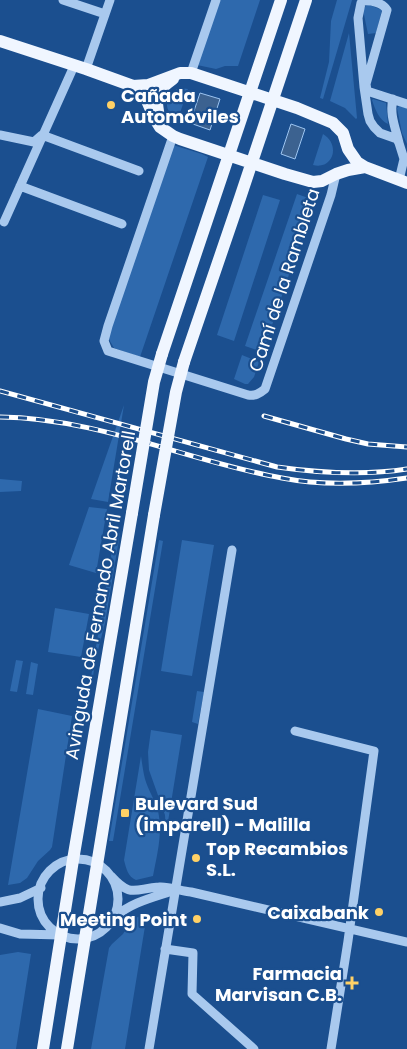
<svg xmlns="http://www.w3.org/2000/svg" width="407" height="1049" viewBox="0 0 407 1049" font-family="Poppins,sans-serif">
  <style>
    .green { fill: #2e69ad }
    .water { fill: #3c6290; stroke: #9cc4f0 }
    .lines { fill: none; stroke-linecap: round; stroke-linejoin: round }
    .minor { stroke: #a9c9ee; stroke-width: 9 }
    .major { stroke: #f0f6ff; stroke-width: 12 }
    .rail-casing { stroke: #fff; stroke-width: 5 }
    .rail { stroke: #1b4f8f; stroke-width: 3; stroke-dasharray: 9; stroke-linecap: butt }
    .major-bridge { stroke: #f0f6ff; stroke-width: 12 }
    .poi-dot { fill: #ffd166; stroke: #1b4f8f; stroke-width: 2 }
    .labels { text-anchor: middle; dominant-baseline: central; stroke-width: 4.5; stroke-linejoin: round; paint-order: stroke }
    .poi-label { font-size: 18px; font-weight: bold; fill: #fff; stroke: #1b4f8f; text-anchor: start }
    .street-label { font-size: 18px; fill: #fff; stroke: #1b4f8f }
  </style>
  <rect width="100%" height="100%" fill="#1b4f8f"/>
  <path class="green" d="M 219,0 L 260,0 L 238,66 L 225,66 L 216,69 L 197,65 Z
    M 337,0 L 352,0 L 323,99 L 320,98 L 329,62 L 331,21 Z
    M 367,4 L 382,10 L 376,33 L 368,34 L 363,10 Z
    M 349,33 L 357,118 L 356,119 L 345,108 L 330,101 Z
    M 179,88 L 188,89 L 178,119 C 162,111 164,95 179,88 Z
    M 373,99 L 386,103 L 388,124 C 379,120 375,109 372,100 Z
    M 399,106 L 407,108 L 407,144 L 402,133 L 397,108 Z
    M 323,134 C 341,145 333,170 313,165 Z
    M 173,145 L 202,154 L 208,157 L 140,357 L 114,348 L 107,336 Z
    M 297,194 L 314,200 L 263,352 L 245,346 Z
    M 263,195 L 280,200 L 234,341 L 217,335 Z
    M 242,355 L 259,362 L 254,377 L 248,384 L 245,384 L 234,379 Z
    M 124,405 L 108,502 L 91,499 Z
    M 0,479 L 22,481 L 21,491 L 0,492 Z
    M 89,507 L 107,509 L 96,573 L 69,565 Z
    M 115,532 L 120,533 L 105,623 L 97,654 L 88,703 L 87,701 Z
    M 159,540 L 163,541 L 113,841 L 109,841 Z
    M 182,540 L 214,545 L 192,676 L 161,671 Z
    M 55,608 L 89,614 L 81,657 L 48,652 Z
    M 16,660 L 23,661 L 17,692 L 10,691 Z
    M 31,662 L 38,664 L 33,695 L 26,694 Z
    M 197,691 L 204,692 L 198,724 L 192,722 Z
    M 38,709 L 72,716 L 52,847 L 50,850 L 38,861 L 27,878 L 20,883 L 8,885 Z
    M 151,730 L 182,735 L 166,834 L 165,815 L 149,770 L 148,752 Z
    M 141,756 C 142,763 143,771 145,779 C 148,790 155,800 158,811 C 163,833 157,855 153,876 L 136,880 C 128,877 126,868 124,860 Z
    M 147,914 L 125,1049 L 91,1049 L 109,948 L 112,944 L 123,934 L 132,919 Z
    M 18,952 L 31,954 L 16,1049 L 0,1049 L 0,955 Z"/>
  <path class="water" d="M 200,93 L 220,99 L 210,130 L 190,123 Z
    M 291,124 L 305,129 L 295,159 L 281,154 Z"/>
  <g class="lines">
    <path class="minor" d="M 63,0 L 105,14
      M 86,69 L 110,0
      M 191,73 L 216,0
      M 393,99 C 389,114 396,129 399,143
      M 0,135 L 34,142 L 42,135 L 139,171
      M 173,136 L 108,326 L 104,341 L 108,351 L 248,395 C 255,396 259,394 265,389 L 331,195 L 336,174
      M 399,180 L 404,159 L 399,143 L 397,139 L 380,133 L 374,127 L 370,121 L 368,114 L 364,87 L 358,18 L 361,3 L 363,1 C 371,0 383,3 387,10 L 366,84 L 367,91 L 407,104
      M 20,186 L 122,224
      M 4,222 L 74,66
      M 295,731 L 374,751 L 348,941 L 331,1049
      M38 899a40 40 0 1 1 80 0a40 40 0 1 1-80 0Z
      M 111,876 C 131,898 134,889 159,887 C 168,886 181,891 191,892 L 407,942
      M 0,902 L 20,898 L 41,888
      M 115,917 C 131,902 155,897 175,890
      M 0,928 L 20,934 L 61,935
      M 165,949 L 193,953 L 192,994 L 254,1049
      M 149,1049 L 232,550"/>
    <path class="major" d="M 0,41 L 86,69 L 133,86 L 145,96 L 155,119 L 160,127 L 173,136 L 180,139 L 285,174 L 313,182 L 322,181 L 336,174 L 348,170 L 365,167
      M 133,86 L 148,85 L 180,73 L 191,73 L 297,108 L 333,123 L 343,133 L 348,149 L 357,162 L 365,167 L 407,183
      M 159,117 C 155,96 155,92 173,79
      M 162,354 L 281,0
      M 184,362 L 240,198 L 306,0
      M 43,1049 L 73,860 L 132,513
      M 67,1049 L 154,515"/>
    <g class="rail-casing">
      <path id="rail" d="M 0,391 L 277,467 C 320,473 363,476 407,469
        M 264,416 L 346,439 L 368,444 L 407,447
        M 0,417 C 98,418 187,461 282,478 C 323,486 366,484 407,478"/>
    </g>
    <use href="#rail" class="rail"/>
    <path class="major-bridge" d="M 132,513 L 154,382 L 162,354
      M 154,515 L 176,392 L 184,362"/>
  </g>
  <g class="poi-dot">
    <circle cx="111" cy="105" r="5"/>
    <rect x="120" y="808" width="10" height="10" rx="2.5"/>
    <circle cx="196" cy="858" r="5"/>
    <circle cx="379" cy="912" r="5"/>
    <circle cx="197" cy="919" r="5"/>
    <path d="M349.5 975.5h5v5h5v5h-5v5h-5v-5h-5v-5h5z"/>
  </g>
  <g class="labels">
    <g class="poi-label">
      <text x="121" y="95">Cañada<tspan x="121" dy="21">Automóviles</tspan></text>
      <text x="135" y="803">Bulevard Sud<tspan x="135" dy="21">(imparell) - Malilla</tspan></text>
      <text x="206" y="848">Top Recambios<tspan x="206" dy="21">S.L.</tspan></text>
      <text x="369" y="912" text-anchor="end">Caixabank</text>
      <text x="187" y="919" text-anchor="end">Meeting Point</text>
      <text x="342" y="973" text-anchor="end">Farmacia<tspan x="342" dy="21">Marvisan C.B.</tspan></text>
    </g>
    <g class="street-label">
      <text transform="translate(284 280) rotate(-72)">Camí de la Rambleta</text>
      <text transform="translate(100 595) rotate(-80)">Avinguda de Fernando Abril Martorell</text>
    </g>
  </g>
</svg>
